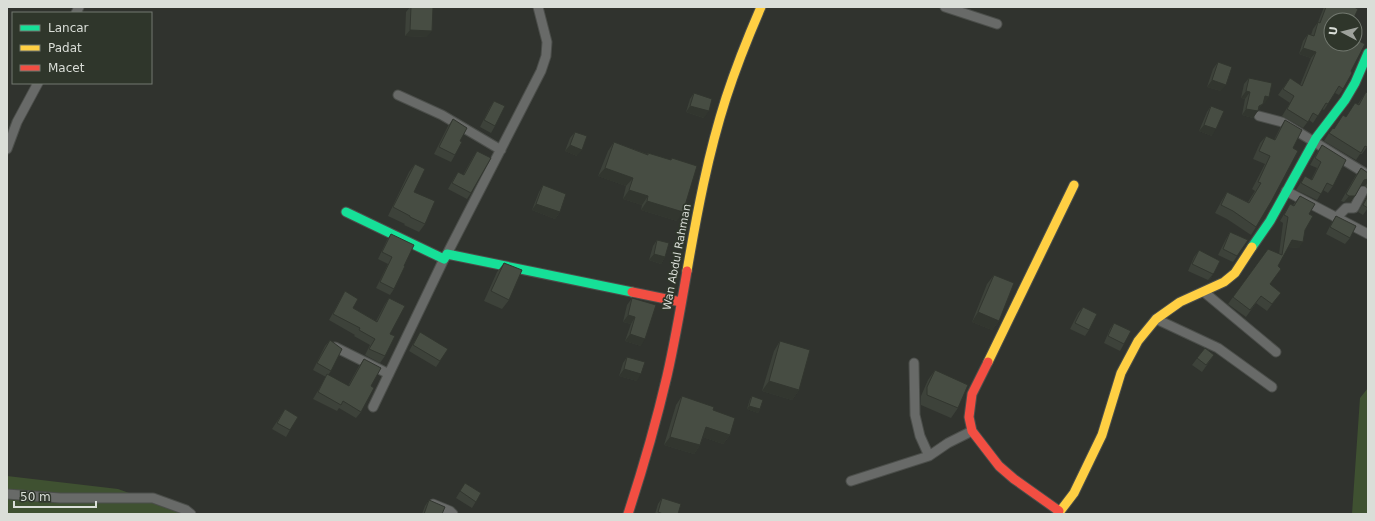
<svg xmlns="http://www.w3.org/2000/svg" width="1375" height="521" viewBox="0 0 1375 521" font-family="'DejaVu Sans',sans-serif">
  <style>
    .green { fill: #3f5131 }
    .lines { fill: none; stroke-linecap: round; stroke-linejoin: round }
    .street-casing { stroke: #4b4e4a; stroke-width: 11 }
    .fast-casing { stroke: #4b4e4a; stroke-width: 11 }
    .slow-casing { stroke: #4b4e4a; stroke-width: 11 }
    .jam-casing { stroke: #4b4e4a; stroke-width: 11 }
    .street { stroke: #686a68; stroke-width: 9 }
    .fast { stroke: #16e098; stroke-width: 9 }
    .slow { stroke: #ffcf43; stroke-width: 9 }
    .jam { stroke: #f24e42; stroke-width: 9 }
    .wall { fill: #3d423a }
    .shaded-wall { fill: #32362f }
    .building { fill: #474d43; stroke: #32362f }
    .labels { text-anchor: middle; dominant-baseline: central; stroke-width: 3.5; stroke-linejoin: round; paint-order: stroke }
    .street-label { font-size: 11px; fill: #daded8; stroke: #2f362b }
  </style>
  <rect width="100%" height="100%" fill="#30332e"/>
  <path class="green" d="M 1368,388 L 1368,514 L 1352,514 L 1360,398 Z
    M 7,476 L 118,489 L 187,514 L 7,514 Z"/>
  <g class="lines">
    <g class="street-casing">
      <path id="street" d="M 945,7 L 997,24
        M 76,13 L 79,7
        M 398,95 L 442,115 L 501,150
        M 1259,116 L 1282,122 L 1368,175
        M 7,149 L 17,122 L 38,83
        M 1286,191 L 1368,234
        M 1336,218 L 1346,208 L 1354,208 L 1363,191
        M 447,254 L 541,71 L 546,56 L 547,42 L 538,7
        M 1204,292 L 1276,352
        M 1156,319 L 1218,348 L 1272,387
        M 335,347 L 389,374
        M 914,363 L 915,415 L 920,436 L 929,456
        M 373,407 L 444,259
        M 851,481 L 929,456 L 948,443 L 972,431
        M 7,494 L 60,498 L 153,498 L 186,510 L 191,514
        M 433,504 L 450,511 L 453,514"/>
    </g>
    <g class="fast-casing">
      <path id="fast" d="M 346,212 L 444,259 L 447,254 L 632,292
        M 1252,247 L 1270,221 L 1316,138 L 1345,100 L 1355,83 L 1368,53"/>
    </g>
    <g class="slow-casing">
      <path id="slow" d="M 687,271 C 697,213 708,154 726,98 C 736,67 748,37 761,7
        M 988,362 L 1074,185
        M 1058,514 L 1074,493 L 1102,435 L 1121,373 L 1138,341 L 1156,319 L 1180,302 L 1224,282 L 1235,273 L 1252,247"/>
    </g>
    <g class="jam-casing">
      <path id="jam" d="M 632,292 L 681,302
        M 988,362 L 972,394 L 969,417 L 972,431 L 999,466 L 1014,479 L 1059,511
        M 628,514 C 643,468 656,423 667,376 C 675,341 681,306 687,271"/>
    </g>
    <use href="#street" class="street"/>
    <use href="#fast" class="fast"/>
    <use href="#slow" class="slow"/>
    <use href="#jam" class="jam"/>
  </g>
  <path class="wall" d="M 410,7 L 433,7 L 427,37 L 405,36 L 406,12 Z
    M 1324,7 L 1354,7 L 1331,20 L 1343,89 L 1339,95 L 1335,93 L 1324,110 L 1322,109 L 1313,123 L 1309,120 L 1303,128 L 1282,116 L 1290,103 L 1278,95 L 1290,78 L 1300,85 L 1311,58 L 1299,54 L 1303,41 L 1308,34 L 1311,35 L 1313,29 L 1318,22 Z
    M 1218,62 L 1221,91 L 1207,87 L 1213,69 Z
    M 1249,78 L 1265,103 L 1263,103 L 1253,118 L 1242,115 L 1245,99 L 1241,98 L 1244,84 Z
    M 1366,92 L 1367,147 L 1362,154 L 1360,154 L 1356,160 L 1324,141 L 1329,133 L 1346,117 L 1355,103 L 1358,104 Z
    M 694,93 L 704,118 L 686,112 L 690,99 Z
    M 494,101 L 495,126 L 491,133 L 480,127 L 490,107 Z
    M 1211,106 L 1212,136 L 1199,131 L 1207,112 Z
    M 453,119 L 455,155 L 451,162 L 434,154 L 448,126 Z
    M 1285,120 L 1293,148 L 1256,227 L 1251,235 L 1227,219 L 1215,213 L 1222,200 L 1227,192 L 1248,202 L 1255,191 L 1252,189 L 1265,164 L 1253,159 L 1260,143 L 1266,136 L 1274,140 L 1280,128 Z
    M 575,132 L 577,156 L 565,151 L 570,138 Z
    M 614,142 L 647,154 L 648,153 L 671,160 L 672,158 L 677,221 L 641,210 L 642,205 L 623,199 L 626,186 L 598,176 L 608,151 Z
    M 1322,145 L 1333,186 L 1328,193 L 1323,190 L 1317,200 L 1296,190 L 1305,176 L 1311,180 L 1317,168 L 1310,165 L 1318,151 Z
    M 477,151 L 471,193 L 467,199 L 448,189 L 454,178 L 458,172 L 463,175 L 473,157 Z
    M 415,164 L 414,192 L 425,224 L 419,232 L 404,225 L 405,224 L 388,216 L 409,172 Z
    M 1361,168 L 1368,173 L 1368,189 L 1365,186 L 1360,186 L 1350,202 L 1344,202 L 1341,201 L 1356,175 Z
    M 543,185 L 560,212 L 555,219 L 532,210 L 539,192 Z
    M 1368,195 L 1368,208 L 1363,215 L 1358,212 Z
    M 1300,196 L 1309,214 L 1305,230 L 1299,248 L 1288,247 L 1278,266 L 1270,284 L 1276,299 L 1267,311 L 1256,303 L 1246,317 L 1228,304 L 1233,297 L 1279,254 L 1283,223 L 1280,221 L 1290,204 L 1293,205 Z
    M 1336,216 L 1350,238 L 1345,244 L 1326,234 L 1332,222 Z
    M 1230,232 L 1248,240 L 1233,262 L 1218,255 L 1226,239 Z
    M 391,234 L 404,266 L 394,289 L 390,295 L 376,288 L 388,264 L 378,259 L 387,240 Z
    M 657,240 L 665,257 L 661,264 L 649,260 L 653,246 Z
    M 1199,250 L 1220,261 L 1210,280 L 1208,280 L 1188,271 L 1194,257 Z
    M 504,263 L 509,300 L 502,309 L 484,301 L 497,272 Z
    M 994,275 L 999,321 L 992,330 L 972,322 L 987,284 Z
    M 345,291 L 353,308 L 376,321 L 385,304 L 389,298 L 390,334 L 385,356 L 380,363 L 365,355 L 370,345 L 354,336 L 355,335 L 329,320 L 341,298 Z
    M 632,298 L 641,346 L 625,341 L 631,324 L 623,322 L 627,305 Z
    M 1083,307 L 1089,330 L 1085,336 L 1070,329 L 1078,313 Z
    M 1114,323 L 1124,344 L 1120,351 L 1104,343 L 1110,329 Z
    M 420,332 L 440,361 L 436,367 L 409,351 Z
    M 330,340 L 331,371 L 328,375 L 348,386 L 359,366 L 364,359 L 371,386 L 361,412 L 356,418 L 339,408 L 337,411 L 313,399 L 326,377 L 313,370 L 325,346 Z
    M 780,341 L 799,390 L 792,400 L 762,391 L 774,351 Z
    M 1205,348 L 1214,355 L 1202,372 L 1192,365 Z
    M 627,357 L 637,381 L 619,376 L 623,363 Z
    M 935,370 L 958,408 L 951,418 L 921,405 L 921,396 L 928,380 Z
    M 682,396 L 713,410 L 730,435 L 723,444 L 703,437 L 700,445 L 694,454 L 664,445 L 676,405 Z
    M 752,396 L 760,409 L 758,413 L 747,409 L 750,399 Z
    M 285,409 L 290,430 L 286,437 L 272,429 Z
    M 465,483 L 481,493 L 472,508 L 456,498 Z
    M 662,498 L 678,514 L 655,514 L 658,504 Z
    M 429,500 L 442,514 L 422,514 L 425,506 Z"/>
  <path class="shaded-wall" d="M 410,30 L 432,31 L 427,37 L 405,36 Z
    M 1303,48 L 1316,52 L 1311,58 L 1299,54 Z
    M 1212,80 L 1226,85 L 1221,91 L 1207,87 Z
    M 1246,91 L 1250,92 L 1245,99 L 1241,98 Z
    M 1265,96 L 1269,97 L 1265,103 L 1260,102 Z
    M 1263,104 L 1258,110 L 1257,111 L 1258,111 L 1253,118 L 1242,115 L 1246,109 L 1259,106 Z
    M 690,106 L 709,111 L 704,118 L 686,112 Z
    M 1204,125 L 1216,129 L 1212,136 L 1199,131 Z
    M 570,145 L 582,150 L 577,156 L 565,151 Z
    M 605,168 L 633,178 L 626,186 L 598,176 Z
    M 1368,179 L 1368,182 L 1365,186 L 1360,186 L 1364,180 Z
    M 629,190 L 648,196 L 642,205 L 623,199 Z
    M 1349,196 L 1355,196 L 1350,202 L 1344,202 Z
    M 647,201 L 683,212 L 677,221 L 641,210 Z
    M 536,204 L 560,212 L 555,219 L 532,210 Z
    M 1292,240 L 1303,242 L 1299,248 L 1287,247 Z
    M 654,254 L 665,257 L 661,264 L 649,260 Z
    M 1214,273 L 1210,280 L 1208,280 L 1213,274 Z
    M 978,312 L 999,321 L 992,330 L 972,322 Z
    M 628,315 L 635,317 L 631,324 L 623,322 Z
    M 630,334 L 645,339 L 641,346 L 625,341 Z
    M 624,369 L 641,374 L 637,381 L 619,376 Z
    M 769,381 L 799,390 L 792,400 L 762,391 Z
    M 749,406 L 760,409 L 758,413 L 747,409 Z
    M 706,427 L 730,435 L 723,444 L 700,436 Z
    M 670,437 L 700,445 L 694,454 L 664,445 Z"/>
  <path class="building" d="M 411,7 L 433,7 L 432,31 L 410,30 Z
    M 1326,7 L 1354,7 L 1358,9 L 1353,20 L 1331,20 L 1331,44 L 1355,44 L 1355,39 L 1365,44 L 1351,71 L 1352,73 L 1343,89 L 1339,86 L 1328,104 L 1326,103 L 1318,116 L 1313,113 L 1308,122 L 1287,109 L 1294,96 L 1283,89 L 1290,78 L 1302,86 L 1316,52 L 1303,48 L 1308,34 L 1314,36 L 1318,22 L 1320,23 Z
    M 1218,62 L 1232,67 L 1226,85 L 1212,80 Z
    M 1249,78 L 1272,83 L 1269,97 L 1265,96 L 1263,104 L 1259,106 L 1258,111 L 1246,109 L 1250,92 L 1246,91 Z
    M 1366,92 L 1368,93 L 1368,145 L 1367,147 L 1365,146 L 1361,153 L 1329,133 L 1333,128 L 1334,129 L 1343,115 L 1346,117 L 1355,103 L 1359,105 Z
    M 694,93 L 712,99 L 709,111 L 690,106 Z
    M 494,101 L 505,106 L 495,126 L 484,120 Z
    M 1211,106 L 1224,111 L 1216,129 L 1204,125 Z
    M 453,119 L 467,128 L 460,141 L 462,142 L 455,155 L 439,147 Z
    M 1285,120 L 1302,130 L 1293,148 L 1298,151 L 1272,200 L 1256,227 L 1233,211 L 1221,205 L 1227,192 L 1249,203 L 1261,183 L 1258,182 L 1270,156 L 1259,151 L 1266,136 L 1275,140 Z
    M 575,132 L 587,136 L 582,150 L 570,145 Z
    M 614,142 L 648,155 L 648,153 L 671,160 L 672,158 L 697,166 L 683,212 L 647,201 L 648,196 L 629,190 L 633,178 L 605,168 Z
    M 1322,145 L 1346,160 L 1333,186 L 1327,183 L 1321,194 L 1301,183 L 1305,176 L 1312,180 L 1321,162 L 1315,158 Z
    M 477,151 L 491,158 L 471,193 L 452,183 L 458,172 L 464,175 Z
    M 415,164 L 425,169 L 414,192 L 435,201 L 425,224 L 410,217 L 410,216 L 393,207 Z
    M 1361,168 L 1368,173 L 1368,179 L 1364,180 L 1355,196 L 1349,196 L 1346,194 Z
    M 543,185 L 566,194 L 560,212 L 536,204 Z
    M 1300,196 L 1315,204 L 1309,214 L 1313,216 L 1305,230 L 1303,242 L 1292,240 L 1278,266 L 1281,269 L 1270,284 L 1281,293 L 1272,304 L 1261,296 L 1250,310 L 1233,297 L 1268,249 L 1282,255 L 1288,217 L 1284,215 L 1290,204 L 1294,206 Z
    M 1368,196 L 1368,208 L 1363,205 Z
    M 1336,216 L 1356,226 L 1350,238 L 1330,227 Z
    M 1230,232 L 1248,240 L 1237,256 L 1223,249 Z
    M 391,234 L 414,245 L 404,266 L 405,266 L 394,289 L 380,282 L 392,257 L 382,252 Z
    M 657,240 L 669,243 L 665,257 L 654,254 Z
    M 1199,250 L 1220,261 L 1214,273 L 1213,274 L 1192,264 Z
    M 504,263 L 522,270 L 509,300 L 491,291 Z
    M 994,275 L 1014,283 L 999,321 L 978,312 Z
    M 345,291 L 358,299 L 353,308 L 377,322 L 389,298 L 405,306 L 390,334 L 395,336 L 385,356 L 369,349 L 375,339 L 359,330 L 360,328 L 333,314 Z
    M 632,298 L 656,305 L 645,339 L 630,334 L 635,317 L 628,315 Z
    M 1083,307 L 1097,314 L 1089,330 L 1075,323 Z
    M 1114,323 L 1131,331 L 1124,344 L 1108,336 Z
    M 420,332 L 448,349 L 440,361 L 413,345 Z
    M 330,340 L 342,349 L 331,371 L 317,363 Z
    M 780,341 L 810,350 L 799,390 L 769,381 Z
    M 1205,348 L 1214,355 L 1206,365 L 1197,358 Z
    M 627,357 L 645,362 L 641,374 L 624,369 Z
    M 364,359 L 381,368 L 371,386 L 374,388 L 361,412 L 343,401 L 341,405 L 318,392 L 327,374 L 349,386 Z
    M 935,370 L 968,385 L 958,408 L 927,395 L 927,387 Z
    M 682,396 L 714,407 L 713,410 L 735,418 L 730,435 L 706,427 L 700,445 L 670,437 Z
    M 752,396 L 763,400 L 760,409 L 749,406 Z
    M 285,409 L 298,417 L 290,430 L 277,423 Z
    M 465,483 L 481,493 L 476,502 L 460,491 Z
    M 662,498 L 681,504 L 678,514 L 663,514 L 658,512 Z
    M 429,500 L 445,507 L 442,514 L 424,514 Z"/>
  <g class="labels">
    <g class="street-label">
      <text transform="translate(677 257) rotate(-79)">Wan Abdul Rahman</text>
    </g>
  </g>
  <rect width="1375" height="521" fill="none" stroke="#daded8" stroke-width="16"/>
  <rect x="12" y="12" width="140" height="72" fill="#2f362b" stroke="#737970"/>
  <rect x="20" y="25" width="20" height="6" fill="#16e098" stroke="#737970"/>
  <text x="48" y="32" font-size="12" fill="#daded8">Lancar</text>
  <rect x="20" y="45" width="20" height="6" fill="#ffcf43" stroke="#737970"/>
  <text x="48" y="52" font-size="12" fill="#daded8">Padat</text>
  <rect x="20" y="65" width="20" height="6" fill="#f24e42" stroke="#737970"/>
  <text x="48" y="72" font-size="12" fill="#daded8">Macet</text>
  <g transform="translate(1343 32) rotate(277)"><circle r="19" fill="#2f362b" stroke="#737970"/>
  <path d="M0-3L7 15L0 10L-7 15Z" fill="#9ea29c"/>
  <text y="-6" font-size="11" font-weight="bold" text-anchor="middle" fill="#daded8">U</text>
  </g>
  <path d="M14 501v6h82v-6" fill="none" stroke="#daded8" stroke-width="2"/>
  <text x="20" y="501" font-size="12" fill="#daded8" stroke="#2f362b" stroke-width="3" paint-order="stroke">50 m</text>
</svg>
